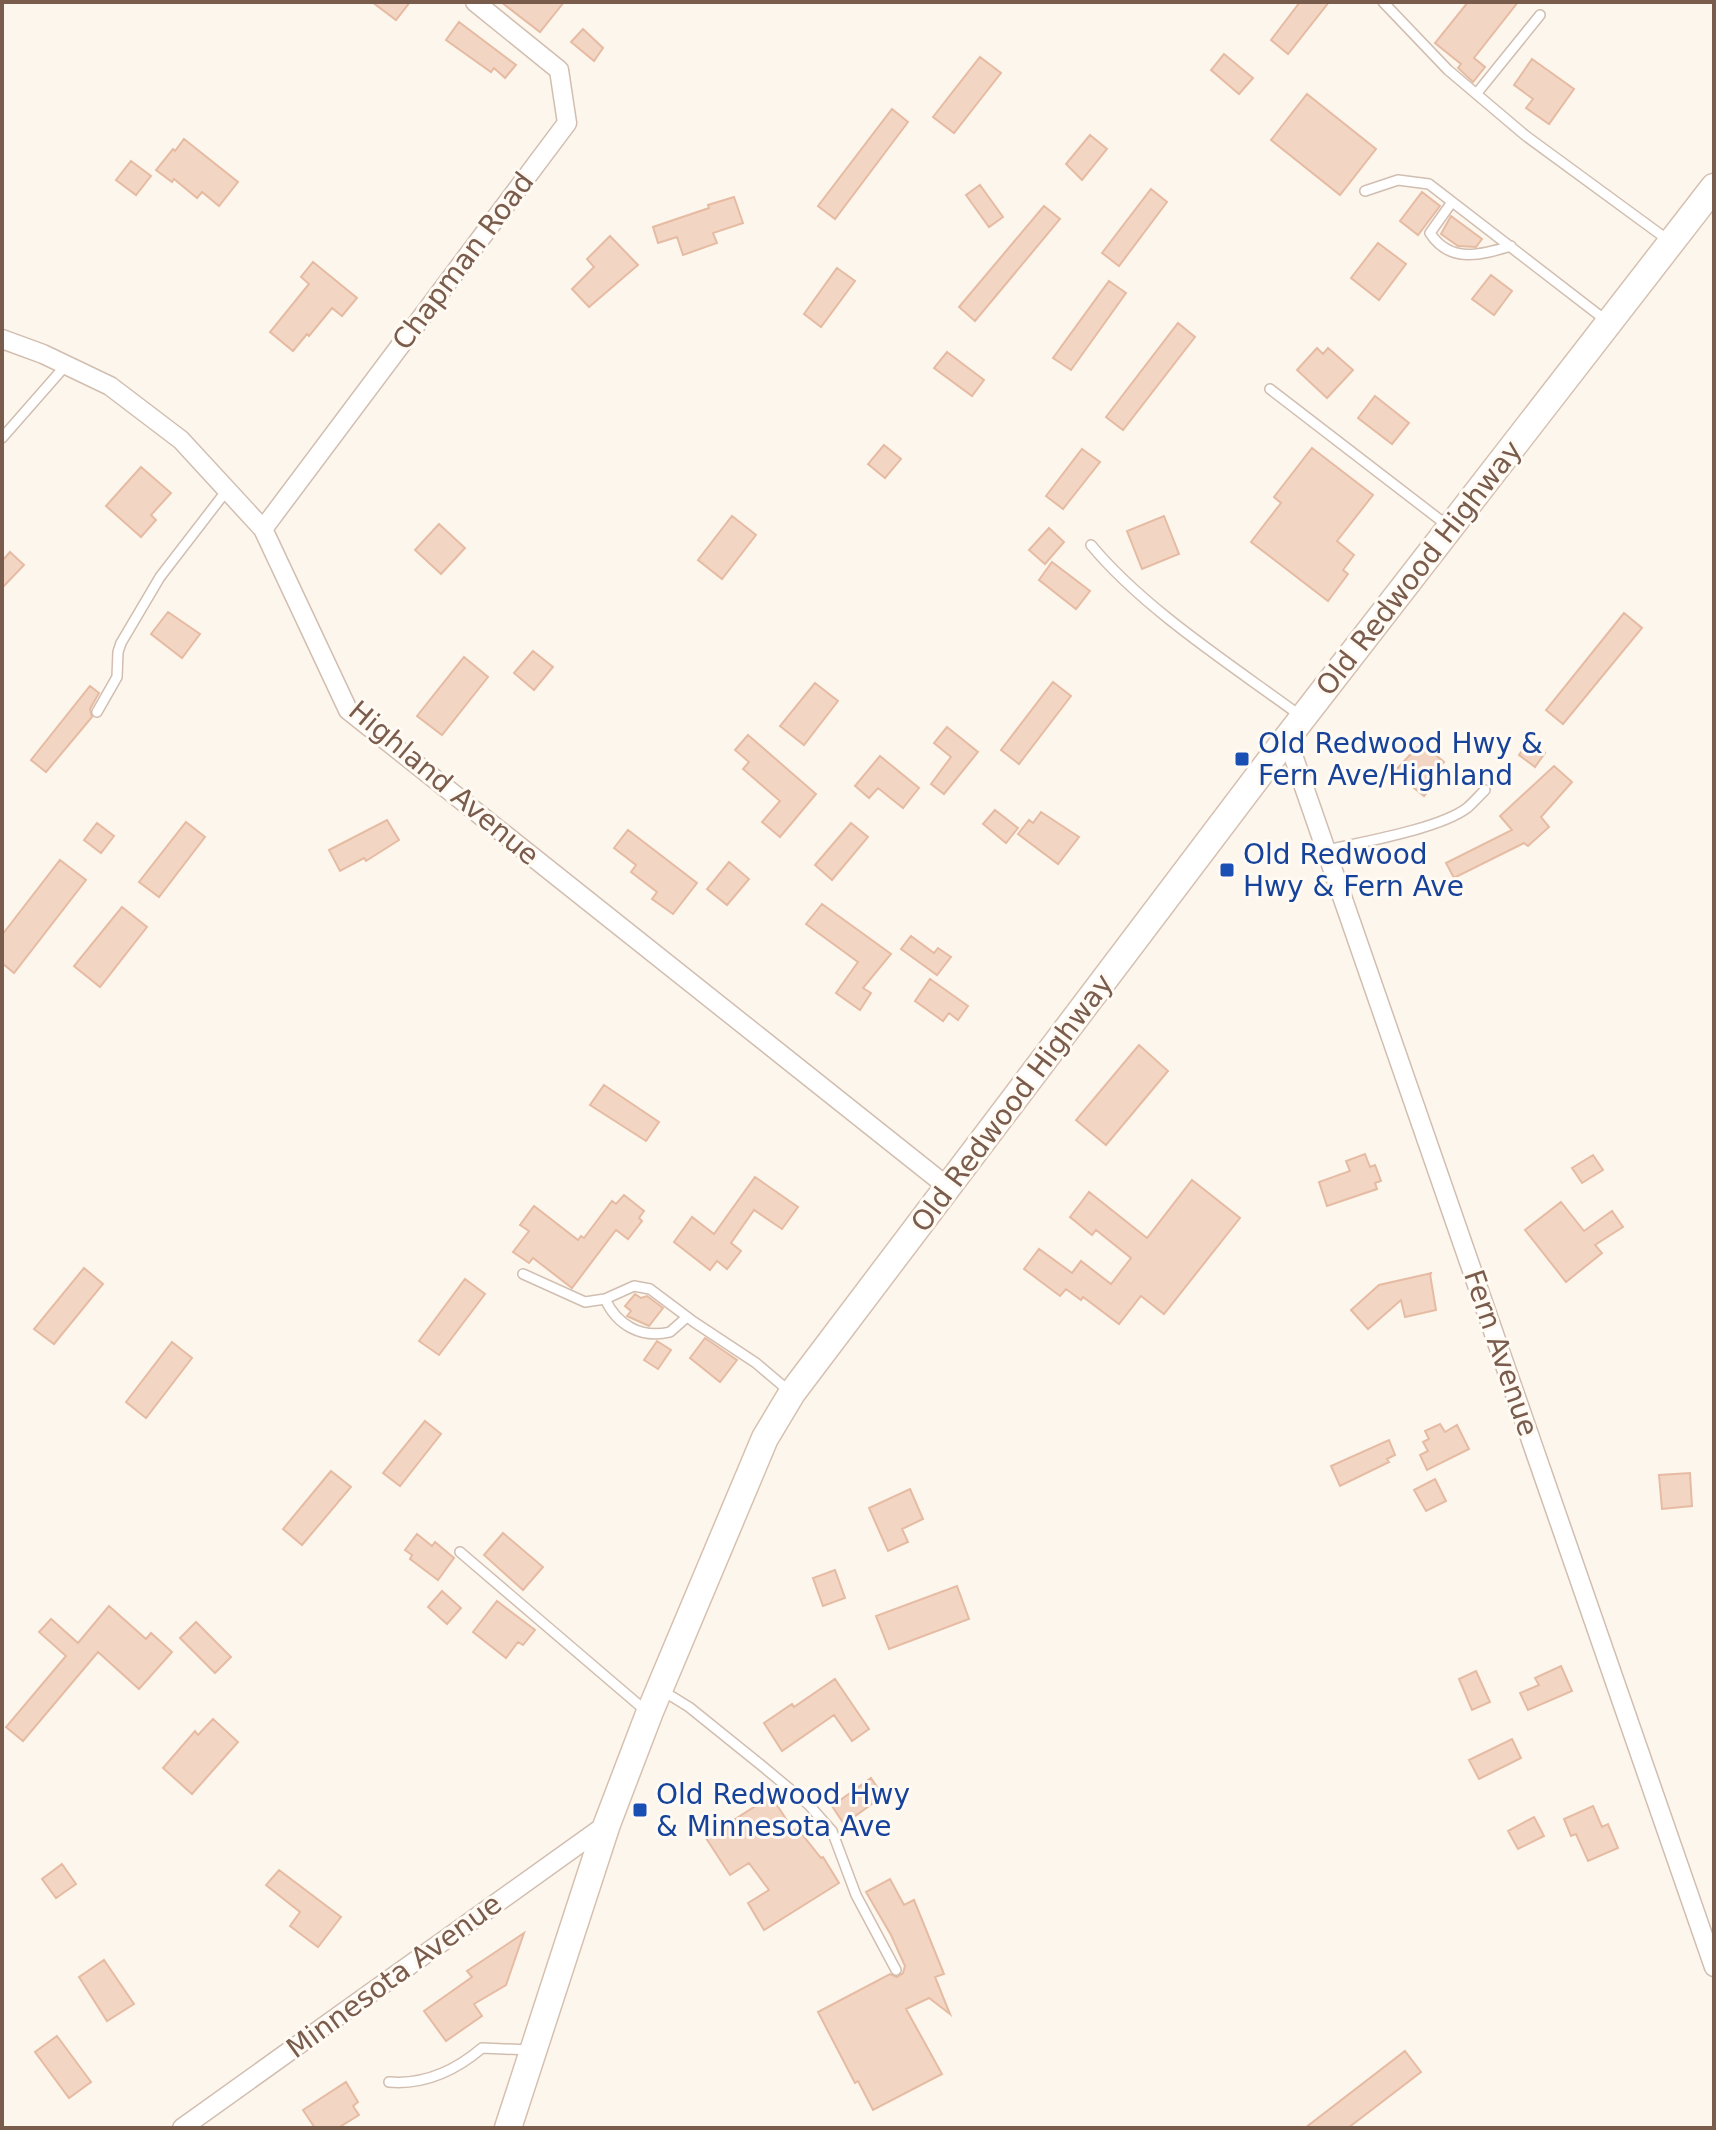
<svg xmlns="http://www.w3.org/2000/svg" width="1716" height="2130" viewBox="0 0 1716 2130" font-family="'DejaVu Sans',sans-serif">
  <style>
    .building { fill: #f3d5c3; stroke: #e6bba3; stroke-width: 2 }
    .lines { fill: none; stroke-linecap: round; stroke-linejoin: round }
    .lane-casing { stroke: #d1beb0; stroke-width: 12 }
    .street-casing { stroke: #d1beb0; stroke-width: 21 }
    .secondary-casing { stroke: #d6c0b0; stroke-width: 29 }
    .lane { stroke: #fff; stroke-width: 9 }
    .street { stroke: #fff; stroke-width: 18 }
    .secondary { stroke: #fff; stroke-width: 26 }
    .transit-dot { fill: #1a4fb4; stroke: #fffaf3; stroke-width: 3 }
    .labels { text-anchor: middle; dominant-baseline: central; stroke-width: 6; stroke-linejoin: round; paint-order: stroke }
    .street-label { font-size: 28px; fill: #7a5c4d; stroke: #fffaf3 }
    .transit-label { font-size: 28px; fill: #164399; stroke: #fffaf3; text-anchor: start }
  </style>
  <rect width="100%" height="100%" fill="#fdf6ec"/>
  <path class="building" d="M 372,2 L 410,2 L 396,20 Z
    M 501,2 L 564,2 L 540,32 Z
    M 1300,2 L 1329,2 L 1288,54 L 1271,40 Z
    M 1468,2 L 1518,2 L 1474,58 L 1485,67 L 1473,82 L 1458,68 L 1461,64 L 1435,43 Z
    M 459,22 L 516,65 L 505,78 L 494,68 L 491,72 L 446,40 Z
    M 583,29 L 603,48 L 594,61 L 571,42 Z
    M 1224,54 L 1253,78 L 1239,94 L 1211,70 Z
    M 980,57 L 1001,73 L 954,133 L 933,117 Z
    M 1532,59 L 1574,89 L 1549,124 L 1526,108 L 1533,99 L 1514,85 Z
    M 1307,94 L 1376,149 L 1340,195 L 1271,140 Z
    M 892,109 L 908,122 L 835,219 L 818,206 Z
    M 1090,135 L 1107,149 L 1082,180 L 1066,164 Z
    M 184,139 L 238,182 L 219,206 L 202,192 L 197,198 L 174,179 L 172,182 L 156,170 L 173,149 L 175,151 Z
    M 131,161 L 151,176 L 136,195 L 116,180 Z
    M 980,185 L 1003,217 L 989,227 L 966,195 Z
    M 1151,189 L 1167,202 L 1119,266 L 1102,253 Z
    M 1422,192 L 1440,206 L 1418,235 L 1400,221 Z
    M 734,197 L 743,223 L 713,233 L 717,243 L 683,255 L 677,237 L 658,243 L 653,227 L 709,208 L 708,205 Z
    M 1044,206 L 1060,219 L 975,321 L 959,307 Z
    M 1451,216 L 1482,239 L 1476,247 L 1458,246 L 1441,234 Z
    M 610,236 L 638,265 L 589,307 L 572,289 L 594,267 L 587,259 Z
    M 1378,243 L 1406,264 L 1379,300 L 1351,278 Z
    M 313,262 L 357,298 L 342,316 L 332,308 L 309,336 L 307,334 L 293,351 L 270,332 L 309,284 L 301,277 Z
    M 837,268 L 855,281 L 821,327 L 804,314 Z
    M 1491,275 L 1512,291 L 1494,315 L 1472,299 Z
    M 1109,281 L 1126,293 L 1071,370 L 1053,358 Z
    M 1178,323 L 1195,337 L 1123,430 L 1106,417 Z
    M 1317,348 L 1323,354 L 1328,348 L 1353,370 L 1327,398 L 1297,370 Z
    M 947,352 L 984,380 L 972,396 L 934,368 Z
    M 1375,396 L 1409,423 L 1392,444 L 1358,418 Z
    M 884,445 L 901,459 L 885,478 L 868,464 Z
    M 1312,448 L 1373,495 L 1337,541 L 1354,555 L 1343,570 L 1348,574 L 1328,601 L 1251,542 L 1281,503 L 1274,497 Z
    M 1082,449 L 1100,462 L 1063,509 L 1046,496 Z
    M 141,467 L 171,493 L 151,515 L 156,520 L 141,537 L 106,506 Z
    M 732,516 L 756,535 L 722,579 L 698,560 Z
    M 1164,516 L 1179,554 L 1142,569 L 1127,531 Z
    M 439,524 L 465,548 L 441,574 L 415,550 Z
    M 1049,528 L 1064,542 L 1045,564 L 1029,550 Z
    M 10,552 L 24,565 L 2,588 L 2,561 Z
    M 1052,562 L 1090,591 L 1076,609 L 1039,580 Z
    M 168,612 L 200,634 L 182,658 L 151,634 Z
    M 1624,613 L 1642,628 L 1563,724 L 1546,710 Z
    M 533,651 L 553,667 L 534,690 L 514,673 Z
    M 464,657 L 488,677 L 442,735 L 417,716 Z
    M 1053,682 L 1071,696 L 1019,764 L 1001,750 Z
    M 815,683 L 838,701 L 804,745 L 780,726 Z
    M 90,686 L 99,693 L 90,709 L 92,717 L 46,772 L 31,760 Z
    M 947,727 L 978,752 L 944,794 L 931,784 L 951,757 L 934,743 Z
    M 748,735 L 816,794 L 780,837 L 762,822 L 780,801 L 743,769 L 749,762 L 735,750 Z
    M 1529,741 L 1545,753 L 1535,767 L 1519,755 Z
    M 1421,743 L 1444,762 L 1439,768 L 1444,772 L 1424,796 L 1394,772 Z
    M 880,756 L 919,788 L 903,808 L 878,788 L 869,798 L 855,786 Z
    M 1554,766 L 1572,782 L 1541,817 L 1549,827 L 1528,846 L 1524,843 L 1454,878 L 1446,863 L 1512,830 L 1500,816 Z
    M 995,810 L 1018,828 L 1006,843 L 983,824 Z
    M 1041,812 L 1079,837 L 1058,864 L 1018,834 L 1029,820 L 1033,823 Z
    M 387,820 L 399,840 L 366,861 L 364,858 L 340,871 L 329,850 Z
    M 186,822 L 205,837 L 159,897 L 139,882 Z
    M 97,823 L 114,836 L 101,853 L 84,840 Z
    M 851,823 L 868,837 L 832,880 L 815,865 Z
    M 628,830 L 697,883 L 673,914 L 652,899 L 657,892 L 631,872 L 636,865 L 614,848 Z
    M 60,860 L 86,880 L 14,973 L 2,963 L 2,935 Z
    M 729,862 L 749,879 L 727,905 L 707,889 Z
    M 822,904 L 891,954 L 863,988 L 871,993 L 860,1010 L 836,993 L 858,962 L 806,924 Z
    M 122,907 L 147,927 L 100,987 L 74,966 Z
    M 911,936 L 934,953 L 938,948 L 951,957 L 937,975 L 901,949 Z
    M 930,979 L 968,1006 L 958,1020 L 949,1013 L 943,1021 L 915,1001 Z
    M 1139,1045 L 1168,1071 L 1106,1145 L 1076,1120 Z
    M 604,1085 L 659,1122 L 646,1141 L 590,1105 Z
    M 1365,1154 L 1370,1167 L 1375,1165 L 1381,1181 L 1375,1183 L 1377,1189 L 1327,1206 L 1319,1182 L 1350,1171 L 1346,1161 Z
    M 1593,1155 L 1603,1170 L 1582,1183 L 1572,1168 Z
    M 755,1177 L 798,1207 L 782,1229 L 754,1210 L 731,1243 L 741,1251 L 727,1269 L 717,1261 L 710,1270 L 674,1242 L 692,1217 L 714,1234 Z
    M 1192,1180 L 1240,1218 L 1164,1314 L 1141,1296 L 1119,1324 L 1083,1297 L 1081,1300 L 1066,1289 L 1060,1296 L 1024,1269 L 1039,1249 L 1072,1273 L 1081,1261 L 1111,1284 L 1131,1258 L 1096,1230 L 1092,1235 L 1070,1217 L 1080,1204 L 1089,1192 L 1147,1238 Z
    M 624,1195 L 644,1211 L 639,1218 L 642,1221 L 628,1239 L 616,1230 L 572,1288 L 533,1258 L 529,1263 L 513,1252 L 529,1231 L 520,1225 L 534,1206 L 578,1240 L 581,1236 L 584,1238 L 612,1201 L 616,1204 Z
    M 1561,1202 L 1584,1231 L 1612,1211 L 1623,1227 L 1595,1245 L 1602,1253 L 1566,1282 L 1525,1230 Z
    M 84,1268 L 103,1284 L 54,1344 L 34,1329 Z
    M 1432,1273 L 1430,1274 L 1436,1310 L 1405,1317 L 1401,1300 L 1368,1329 L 1351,1310 L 1379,1285 Z
    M 465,1279 L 485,1294 L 439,1355 L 419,1341 Z
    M 635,1294 L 641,1298 L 647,1296 L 663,1308 L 649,1326 L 627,1316 L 631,1311 L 625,1306 Z
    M 705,1338 L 737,1360 L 720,1382 L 690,1358 Z
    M 657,1341 L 671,1350 L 658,1369 L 644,1360 Z
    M 172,1342 L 192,1358 L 146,1418 L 126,1402 Z
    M 425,1421 L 441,1434 L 400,1486 L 383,1473 Z
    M 1440,1424 L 1445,1432 L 1457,1425 L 1469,1449 L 1427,1470 L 1420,1455 L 1428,1451 L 1423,1442 L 1429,1439 L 1425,1431 Z
    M 1389,1440 L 1395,1455 L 1387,1459 L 1389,1462 L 1340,1486 L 1331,1466 Z
    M 331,1471 L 351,1487 L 302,1545 L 283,1529 Z
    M 1690,1473 L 1692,1506 L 1662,1509 L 1659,1475 Z
    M 1435,1479 L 1446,1501 L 1426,1511 L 1414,1490 Z
    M 910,1489 L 923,1519 L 902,1529 L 908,1542 L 888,1551 L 869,1508 Z
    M 503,1533 L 543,1567 L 523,1590 L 484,1555 Z
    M 417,1534 L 432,1546 L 435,1542 L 454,1558 L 438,1580 L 410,1559 L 412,1555 L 405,1550 Z
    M 835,1570 L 845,1598 L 823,1606 L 813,1578 Z
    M 957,1586 L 969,1619 L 889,1649 L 876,1616 Z
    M 442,1591 L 461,1608 L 447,1624 L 428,1607 Z
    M 497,1601 L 535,1630 L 523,1645 L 518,1642 L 506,1658 L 473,1632 Z
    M 109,1606 L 146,1639 L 151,1633 L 172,1652 L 139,1689 L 98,1652 L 23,1741 L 6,1727 L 66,1656 L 39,1632 L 51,1619 L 78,1643 Z
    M 196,1622 L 231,1657 L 215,1673 L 180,1638 Z
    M 1561,1666 L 1572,1691 L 1528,1710 L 1520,1693 L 1539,1685 L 1535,1678 Z
    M 1476,1671 L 1490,1702 L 1472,1710 L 1459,1679 Z
    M 835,1679 L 869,1729 L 852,1741 L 834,1715 L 782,1751 L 764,1723 L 792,1704 L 794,1707 Z
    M 213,1719 L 238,1742 L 192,1794 L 163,1768 L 195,1731 L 198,1735 Z
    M 1512,1739 L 1521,1758 L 1479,1779 L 1469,1760 Z
    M 871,1778 L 883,1796 L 844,1824 L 832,1806 Z
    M 771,1796 L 794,1831 L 797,1828 L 821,1858 L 823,1857 L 839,1883 L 764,1930 L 748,1903 L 769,1890 L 749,1863 L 730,1875 L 706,1838 Z
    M 1593,1806 L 1602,1827 L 1608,1824 L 1618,1848 L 1588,1861 L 1576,1834 L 1571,1836 L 1564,1819 Z
    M 1534,1817 L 1544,1836 L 1518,1849 L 1508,1831 Z
    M 62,1864 L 76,1884 L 56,1898 L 42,1879 Z
    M 279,1870 L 341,1917 L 318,1947 L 290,1926 L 300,1912 L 266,1885 Z
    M 890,1879 L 904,1905 L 914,1900 L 944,1974 L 935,1977 L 950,2014 L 929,1998 L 906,2009 L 942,2074 L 873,2110 L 858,2081 L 855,2083 L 818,2012 L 890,1974 L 897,1977 L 903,1973 L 905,1966 L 891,1935 L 866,1892 Z
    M 524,1933 L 506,1985 L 474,2004 L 482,2016 L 446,2041 L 424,2011 L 472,1977 L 467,1971 Z
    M 104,1960 L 134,2004 L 107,2021 L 79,1977 Z
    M 57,2036 L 91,2082 L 69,2098 L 35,2052 Z
    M 1405,2051 L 1421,2072 L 1348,2128 L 1305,2128 Z
    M 346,2082 L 358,2102 L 353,2106 L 359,2115 L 338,2128 L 315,2128 L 303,2110 Z"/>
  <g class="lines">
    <g class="lane-casing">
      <path id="lane" d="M 1383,2 L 1448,70 L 1526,136 L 1668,240
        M 1477,93 L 1540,15
        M 1365,191 L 1398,180 L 1429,184 L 1608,322
        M 1452,202 L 1430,233 C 1450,264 1481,255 1511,246
        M 1270,389 L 1448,526
        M 2,438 L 66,365
        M 1091,545 C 1145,610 1233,666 1302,717
        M 97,712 L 117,677 L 118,652 L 121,643 L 160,577 L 227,490
        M 1327,850 C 1362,842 1439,829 1467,808 C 1473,803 1479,796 1485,790
        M 523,1274 L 585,1302 L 605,1299 L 634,1286 L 650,1289 L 694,1322 L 756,1363 L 789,1391
        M 605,1299 C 617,1325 641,1339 670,1332 L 687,1317
        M 460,1552 L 646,1711
        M 663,1691 L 689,1707 L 761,1765 L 809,1805 L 832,1831 L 856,1895 L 896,1970
        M 389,2082 C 425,2085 455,2071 482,2048 L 530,2050"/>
    </g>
    <g class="street-casing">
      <path id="street" d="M 2,339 L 43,354 L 110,386 L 181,440 L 263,529 L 348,710 L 949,1188
        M 263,529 L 567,123 L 559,70 L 475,2
        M 1287,738 L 1714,1967
        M 182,2128 L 607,1824"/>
    </g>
    <g class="secondary-casing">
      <path id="secondary" d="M 508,2128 L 607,1824 L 649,1714 L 765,1438 L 792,1393 L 1287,738 L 1714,187"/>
    </g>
    <use href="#lane" class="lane"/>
    <use href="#street" class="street"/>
    <use href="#secondary" class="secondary"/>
  </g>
  <g class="transit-dot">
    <rect x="1234" y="751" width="16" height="16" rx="4"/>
    <rect x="1219" y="862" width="16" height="16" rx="4"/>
    <rect x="632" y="1802" width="16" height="16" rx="4"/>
  </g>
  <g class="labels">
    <g class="street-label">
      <text transform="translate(463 261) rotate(-53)">Chapman Road</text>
      <text transform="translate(1419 568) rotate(-52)">Old Redwood Highway</text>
      <text transform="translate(444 783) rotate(40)">Highland Avenue</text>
      <text transform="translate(1012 1103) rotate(-53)">Old Redwood Highway</text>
      <text transform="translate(1501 1353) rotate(71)">Fern Avenue</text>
      <text transform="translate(394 1976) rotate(-36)">Minnesota Avenue</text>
    </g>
    <g class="transit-label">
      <text x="1258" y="743">Old Redwood Hwy &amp;<tspan x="1258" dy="32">Fern Ave/Highland</tspan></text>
      <text x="1243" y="854">Old Redwood<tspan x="1243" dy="32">Hwy &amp; Fern Ave</tspan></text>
      <text x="656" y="1794">Old Redwood Hwy<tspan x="656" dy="32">&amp; Minnesota Ave</tspan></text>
    </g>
  </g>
  <rect width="1716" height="2130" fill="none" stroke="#7a5c4d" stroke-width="8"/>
</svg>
